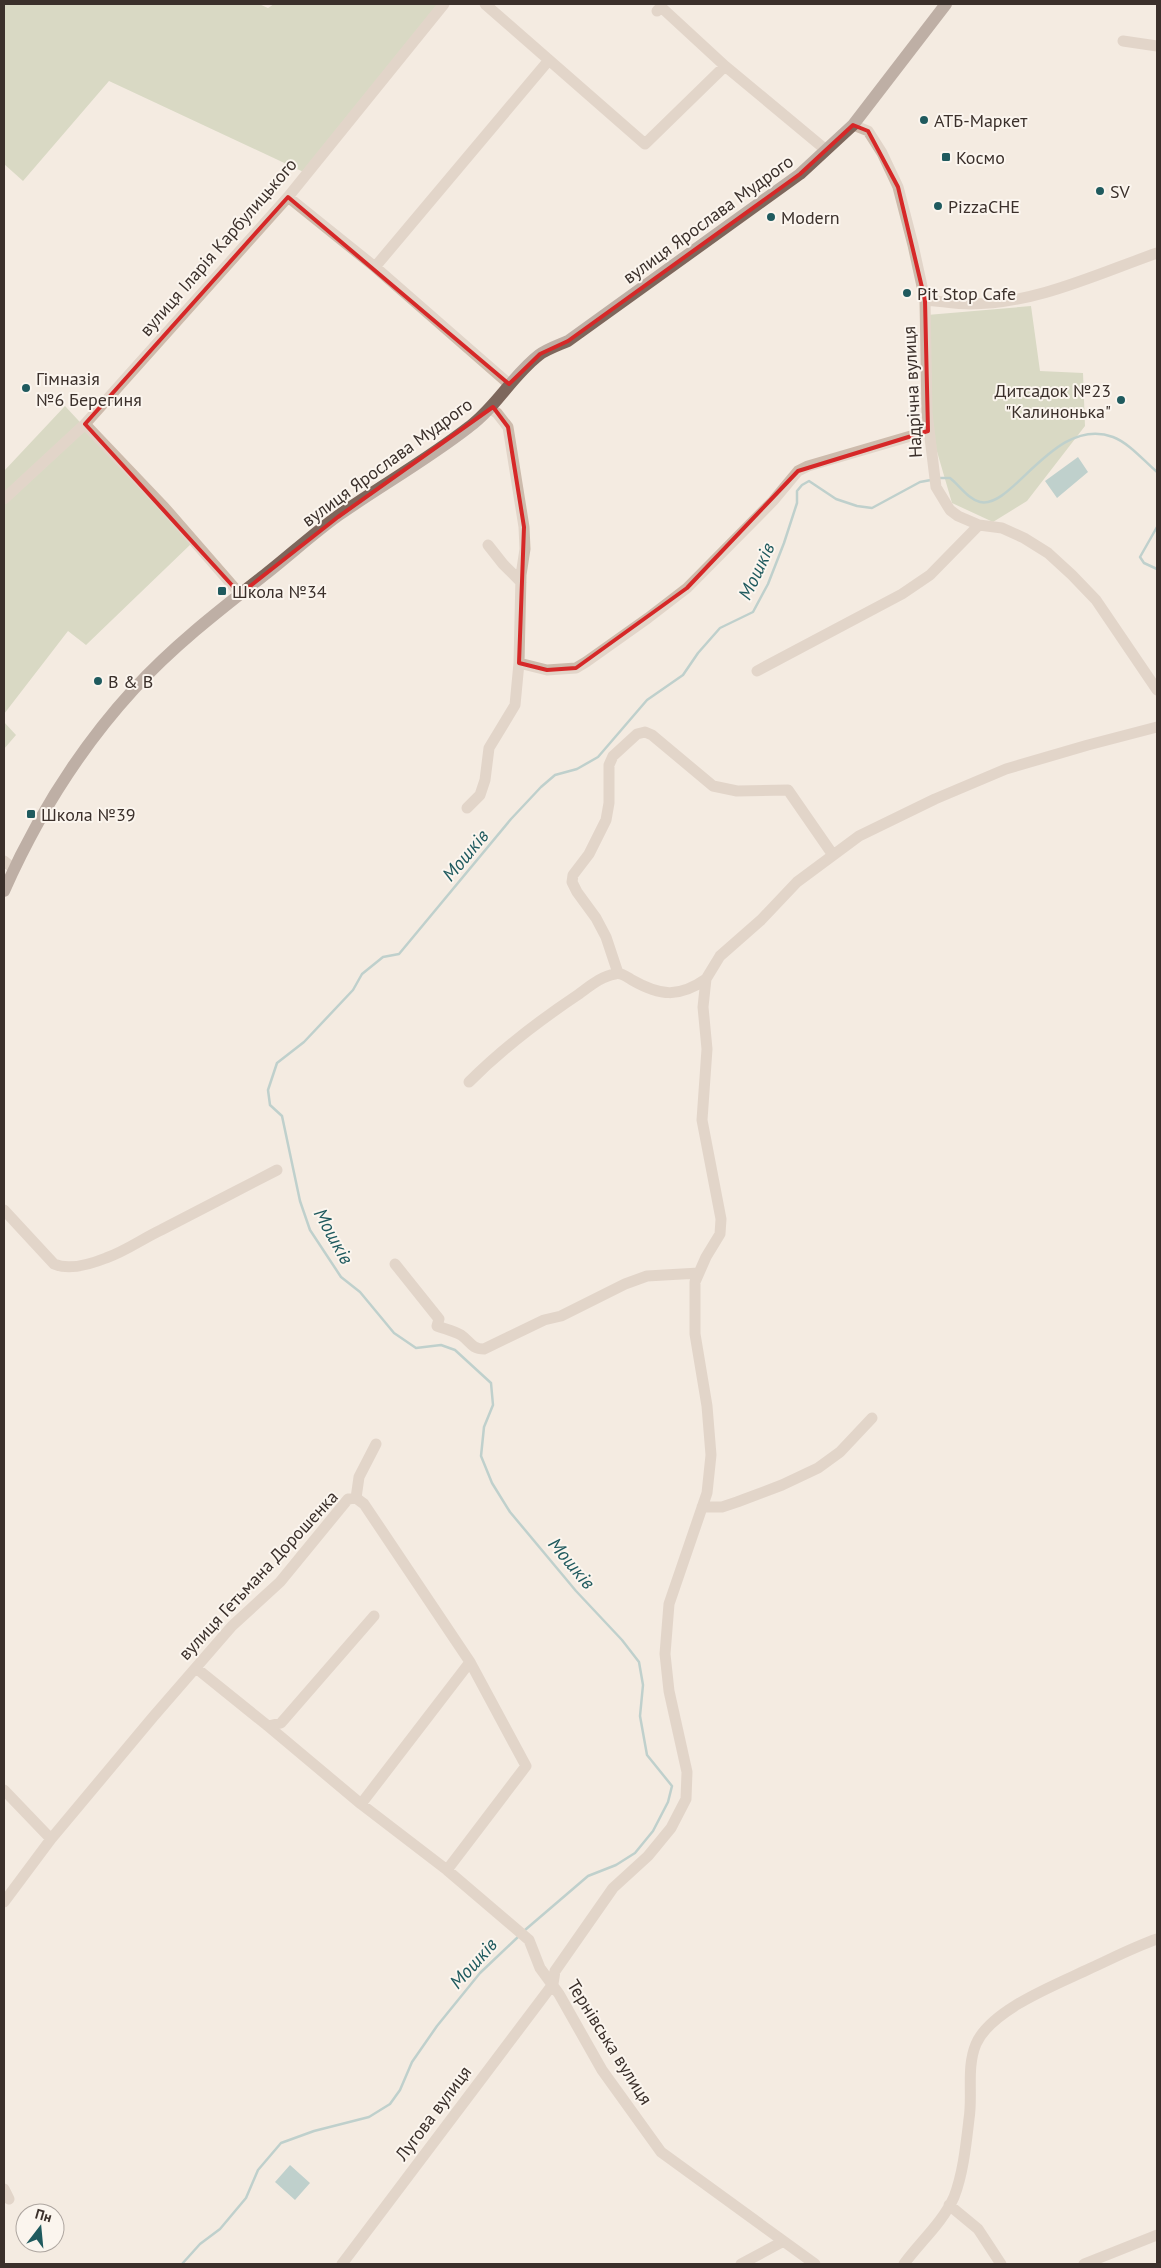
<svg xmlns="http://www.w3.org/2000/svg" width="1161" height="2268" viewBox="0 0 1161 2268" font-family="'PT Sans',sans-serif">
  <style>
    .green { fill: #b8c4a0 }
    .water { fill: #7fb0b2 }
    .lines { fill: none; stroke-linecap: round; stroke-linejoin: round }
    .stream { stroke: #7fb0b2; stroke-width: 2.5 }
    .minor { stroke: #cdbbac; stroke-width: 11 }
    .major { stroke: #7d675c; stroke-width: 12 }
    .marked { fill: none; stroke: #d62828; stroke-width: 4; stroke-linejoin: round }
    .poi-dot { fill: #1f5a5e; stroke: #fbf5ee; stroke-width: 2 }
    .labels { text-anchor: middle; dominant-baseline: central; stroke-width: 4; stroke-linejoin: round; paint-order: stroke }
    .poi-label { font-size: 18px; fill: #3b302b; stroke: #fbf5ee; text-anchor: start }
    .street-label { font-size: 18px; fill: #3b302b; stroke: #fbf5ee }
    .water-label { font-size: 19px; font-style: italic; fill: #1f5a5e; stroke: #fbf5ee }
  </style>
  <rect width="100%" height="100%" fill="#f4ebe1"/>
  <path class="green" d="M 4,4 L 259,4 L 268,8 L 274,4 L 447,4 L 310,175 L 109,81 L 23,181 L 4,164 Z
    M 1031,306 L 1040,371 L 1083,373 L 1085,426 L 1027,501 L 993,522 L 952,503 L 931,431 L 927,315 Z
    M 65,406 L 192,543 L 86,645 L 68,631 L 4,714 L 4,471 Z
    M 4,722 L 16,735 L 4,749 Z"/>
  <path class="water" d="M 1078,457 L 1088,472 L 1057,498 L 1045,481 Z
    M 290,2165 L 310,2183 L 295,2200 L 275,2182 Z"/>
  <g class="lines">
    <path class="stream" d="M 938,478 L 950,478 C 959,485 968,499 980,502 C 1013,510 1054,415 1113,437 C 1129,443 1144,461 1157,472
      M 1157,527 L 1140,557 L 1144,563 L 1157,569
      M 525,1930 L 588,1876 L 616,1865 L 635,1853 L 653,1831 L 668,1802 L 672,1786 L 647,1755 L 640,1716 L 643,1685 L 639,1662 L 622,1640 L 576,1591 L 510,1512 L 492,1483 L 481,1456 L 484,1427 L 493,1405 L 491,1383 L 455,1350 L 441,1345 L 416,1348 L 394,1333 L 360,1292 L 341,1277 L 310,1230 L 300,1201 L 282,1116 L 270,1105 L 268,1090 L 277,1063 L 304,1042 L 353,990 L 362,974 L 383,957 L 399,954 L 511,819 L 541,787 L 555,775 L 577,769 L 598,757 L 647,700 L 683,675 L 698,653 L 720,628 L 753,612 L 768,584 L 784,543 L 797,503 L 797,491 L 802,485 L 809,481 L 836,499 L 857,506 L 872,508 L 920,482 L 931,480
      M 182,2264 L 200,2244 L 220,2229 L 246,2198 L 258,2170 L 281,2143 L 314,2131 L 369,2117 L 390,2104 L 400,2090 L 412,2062 L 437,2026 L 480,1973 L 519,1936"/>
    <path class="minor" d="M 485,4 L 645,144 L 725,66 L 826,150
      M 657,11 L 661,7 L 725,66
      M 1123,41 L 1157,46
      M 853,125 L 868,131 L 882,153 L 898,187 L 913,245 L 925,300 L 927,413 L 936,487 L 950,510 L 958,516 L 979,525 L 1002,528 L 1024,538 L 1048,553 L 1072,575 L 1096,600 L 1157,690
      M 288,197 L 375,267 L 509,384
      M 375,267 L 549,60
      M 925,300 C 940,301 955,304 970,304 C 1035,304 1097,274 1157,253
      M 85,424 L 165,508 L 240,594
      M 4,499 L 85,424 L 288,197 L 444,4
      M 488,545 L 503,564 L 521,582
      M 519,663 L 547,670 L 576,668 L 586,662 L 648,618 L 687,588 L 773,501 L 798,471 L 808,466 L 928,431
      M 757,671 L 902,594 L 930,575 L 979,525
      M 467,808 L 480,795 L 485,780 L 489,748 L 515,705 L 519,663 L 521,575 L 525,549 L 524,527 L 508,427 L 497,413 L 490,409
      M 4,861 L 14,869
      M 618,973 L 606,937 L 596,918 L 577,892 L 572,882 L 573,875 L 589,854 L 606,820 L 609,803 L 609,765 L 613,756 L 637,734 L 645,732 L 652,735 L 713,786 L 737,791 L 788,790 L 833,855
      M 469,1082 C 502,1049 540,1020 579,994 C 590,986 602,976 615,974 C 621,972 627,977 632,980 C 660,996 679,998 706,979
      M 4,1210 L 54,1264 C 70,1271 91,1264 106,1258 C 126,1251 142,1239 161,1230 C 200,1210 238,1190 277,1170
      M 395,1264 L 439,1319 L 437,1326 C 445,1329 454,1331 461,1335 C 470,1341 471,1349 484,1349 L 544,1320 L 561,1316 L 625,1284 L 647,1276 L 699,1273
      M 356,1498 L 359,1477 L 376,1444
      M 702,1507 L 722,1507 L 737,1502 L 782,1485 L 818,1468 L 840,1452 L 872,1418
      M 196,1668 L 268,1726 L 361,1804 L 447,1870 L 529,1940 L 540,1968 L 559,1994 L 602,2070 L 661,2152 L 815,2264
      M 268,1726 L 281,1723 L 374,1616
      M 4,1790 L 51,1839
      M 361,1804 L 470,1662
      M 4,1902 L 51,1839 L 153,1717 L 232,1626 L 280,1582 L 348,1499 L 356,1498 L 364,1504 L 470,1662 L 526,1766 L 447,1870
      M 4,2189 L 9,2199
      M 949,2205 L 978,2229 L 1001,2264
      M 342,2264 L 553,1984 L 555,1971 L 613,1888 L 648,1856 L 671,1828 L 686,1799 L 687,1772 L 669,1691 L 665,1654 L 669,1604 L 707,1493 L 711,1455 L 707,1406 L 695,1334 L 695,1282 L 706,1257 L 720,1234 L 721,1219 L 702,1120 L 707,1049 L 703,1007 L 706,979 L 720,956 L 761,920 L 797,882 L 859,836 L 935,799 L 1006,769 L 1088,745 L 1157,727
      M 741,2264 L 782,2242
      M 904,2264 C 920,2242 943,2222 954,2197 C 963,2174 966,2145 969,2119 C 973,2095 966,2068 976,2044 C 991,2009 1058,1984 1091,1968 C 1113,1958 1134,1947 1157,1939
      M 1084,2264 L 1157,2235"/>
    <path class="major" d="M 4,891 C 36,819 80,748 134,689 C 173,646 221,609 267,573 C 291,554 314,533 339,515 C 382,485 428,459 469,427 C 496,407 512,376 539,355 C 547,349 559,345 568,341 L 800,174 L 853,125 L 946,4"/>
  </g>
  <path d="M0 0H1161V2268H0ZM 853,125 L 868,131 L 898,187 L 925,300 L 928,431 L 798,471 L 687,588 L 576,668 L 547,670 L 519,663 L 524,527 L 508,427 L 493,407 L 338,517 L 240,594 L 85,424 L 288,197 L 509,384 L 540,354 L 568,341 L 800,174 Z" fill="#f4ebe1" fill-opacity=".55" fill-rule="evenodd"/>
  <path class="marked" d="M 853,125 L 868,131 L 898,187 L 925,300 L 928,431 L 798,471 L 687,588 L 576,668 L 547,670 L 519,663 L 524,527 L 508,427 L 493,407 L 338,517 L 240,594 L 85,424 L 288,197 L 509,384 L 540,354 L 568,341 L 800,174 Z"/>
  <g class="poi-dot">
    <circle cx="924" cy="120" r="5"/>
    <rect x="941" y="152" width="10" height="10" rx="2.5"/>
    <circle cx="1100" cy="191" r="5"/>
    <circle cx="938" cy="206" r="5"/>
    <circle cx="771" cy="217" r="5"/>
    <circle cx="907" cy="293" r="5"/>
    <circle cx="26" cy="388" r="5"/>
    <circle cx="1121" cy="400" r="5"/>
    <rect x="217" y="586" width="10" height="10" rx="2.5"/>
    <circle cx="98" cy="681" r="5"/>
    <rect x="26" y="809" width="10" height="10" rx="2.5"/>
  </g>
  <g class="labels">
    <g class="poi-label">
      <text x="934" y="120">АТБ-Маркет</text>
      <text x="956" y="157">Космо</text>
      <text x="1110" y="191">SV</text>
      <text x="948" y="206">PizzaCHE</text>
      <text x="781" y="217">Modern</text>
      <text x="917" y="293">Pit Stop Cafe</text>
      <text x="36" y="378">Гімназія<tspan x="36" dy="21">№6 Берегиня</tspan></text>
      <text x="1111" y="390" text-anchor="end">Дитсадок №23<tspan x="1111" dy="21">"Калинонька"</tspan></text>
      <text x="232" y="591">Школа №34</text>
      <text x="108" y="681">B &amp; B</text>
      <text x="41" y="814">Школа №39</text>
    </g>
    <g class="street-label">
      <text transform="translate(708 219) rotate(-36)">вулиця Ярослава Мудрого</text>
      <text transform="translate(218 247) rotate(-49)">вулиця Іларія Карбулицького</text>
      <text transform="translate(912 392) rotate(-93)">Надрічна вулиця</text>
      <text transform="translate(387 462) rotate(-36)">вулиця Ярослава Мудрого</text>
      <text transform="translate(258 1575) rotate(-47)">вулиця Гетьмана Дорошенка</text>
      <text transform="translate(610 2042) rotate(58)">Тернівська вулиця</text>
      <text transform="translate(433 2113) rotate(-53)">Лугова вулиця</text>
    </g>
    <g class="water-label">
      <text transform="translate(756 571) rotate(-65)">Мошків</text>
      <text transform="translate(465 855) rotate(-50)">Мошків</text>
      <text transform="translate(334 1236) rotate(61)">Мошків</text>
      <text transform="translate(572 1563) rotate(50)">Мошків</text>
      <text transform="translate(473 1963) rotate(-48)">Мошків</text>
    </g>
  </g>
  <rect width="1161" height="2268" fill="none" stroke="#3b302b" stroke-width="10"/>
  <g transform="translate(40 2228) rotate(16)"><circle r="24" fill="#fbf5ee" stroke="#aea6a0"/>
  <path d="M0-4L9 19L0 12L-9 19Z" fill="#1f5a5e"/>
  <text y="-8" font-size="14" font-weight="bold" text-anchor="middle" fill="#3b302b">Пн</text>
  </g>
</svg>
